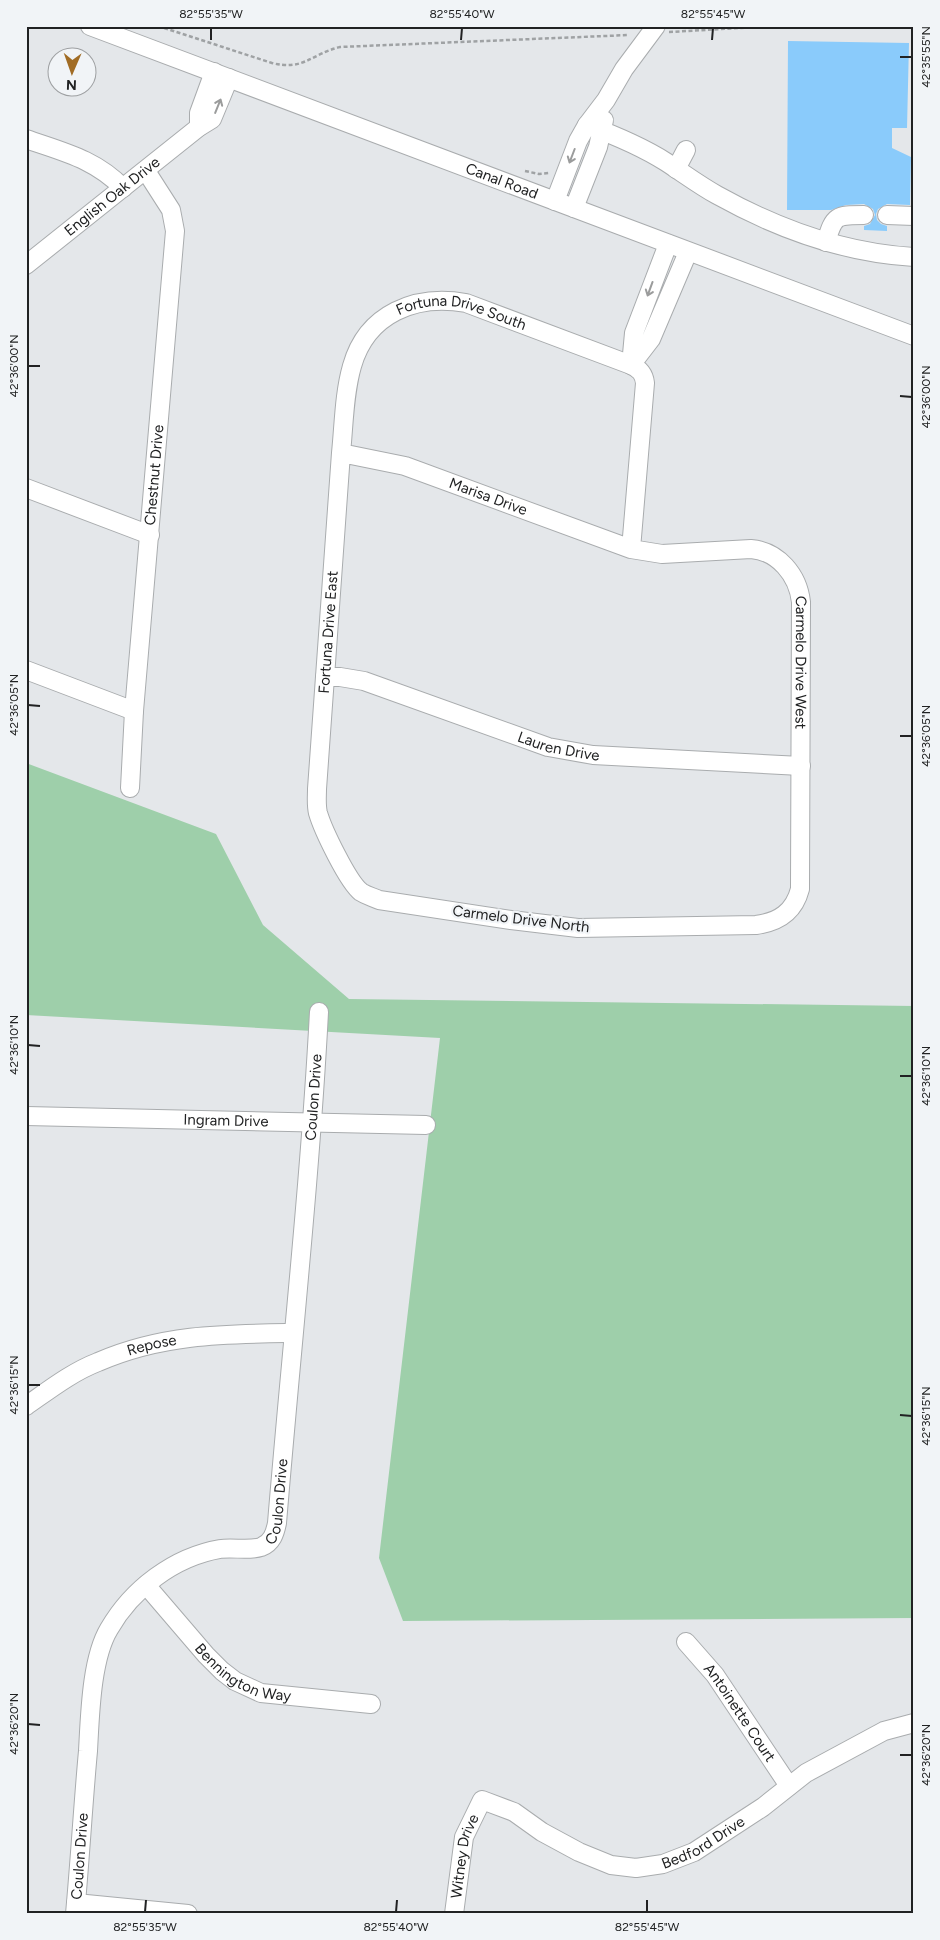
<svg xmlns="http://www.w3.org/2000/svg" width="940" height="1940" viewBox="0 0 940 1940" font-family="Figtree,sans-serif">
  <style>
    .green { fill: #9ecfaa }
    .building { fill: #8acbfb }
    .lines { fill: none; stroke-linecap: round; stroke-linejoin: round }
    .minor-casing { stroke: #a9acae; stroke-width: 20 }
    .path { stroke: #9fa2a4; stroke-width: 2.5; stroke-dasharray: 4 2.5; stroke-linecap: butt }
    .minor { stroke: #fff; stroke-width: 18 }
    .oneway { stroke: #9b9c9c }
    .ticks { fill: none; stroke: #212223; stroke-width: 2 }
    .labels { text-anchor: middle; dominant-baseline: central; stroke-width: 4.5; stroke-linejoin: round; paint-order: stroke }
    .street-label { font-size: 15px; fill: #212223; stroke: #f1f4f7 }
    .neatline { fill: none; stroke: #212223; stroke-width: 2 }
    .ticks-label { font-size: 12px; text-anchor: middle; fill: #212223 }
  </style>
  <rect width="100%" height="100%" fill="#e4e7ea"/>
  <path class="green" d="M 26,763 L 216,834 L 263,925 L 349,999 L 914,1006 L 914,1618 L 403,1621 L 379,1558 L 440,1038 L 26,1015 Z"/>
  <path class="building" d="M 788,41 L 909,43 L 907,128 L 892,128 L 892,148 L 911,157 L 910,205 L 887,204 L 878,209 L 876,214 L 877,220 L 881,224 L 887,226 L 887,231 L 864,230 L 864,226 L 870,224 L 875,215 L 873,209 L 864,204 L 846,205 L 831,210 L 787,210 Z"/>
  <g class="lines">
    <g class="minor-casing">
      <g id="minor">
        <path id="s1" d="M 90,26 L 914,336"/>
        <path d="M 587,125 C 614,135 641,146 666,162 C 683,173 699,185 717,195 C 778,229 843,253 914,257"/>
        <path d="M 199,127 L 199,113 L 214,72"/>
        <path d="M 26,139 C 63,152 95,159 123,188"/>
        <path d="M 676,169 L 686,150"/>
        <path d="M 555,201 L 578,141 L 587,125 L 606,100 L 624,69 L 656,26"/>
        <path d="M 574,208 L 598,147 L 604,120"/>
        <path d="M 887,215 L 914,216"/>
        <path d="M 826,242 C 834,215 836,215 864,215"/>
        <path d="M 668,244 L 634,333 L 631,365 L 651,339 L 688,252"/>
        <path id="s2" d="M 26,265 L 199,127 L 212,119 L 229,78"/>
        <path id="s3" d="M 341,453 L 405,466 L 631,549 L 662,554 L 751,549 C 778,551 798,575 801,602 L 800,889 C 794,912 779,922 756,925 L 578,928 L 511,920 L 379,900 C 373,897 367,896 361,892 C 348,882 323,830 318,813 C 316,805 317,797 317,789 L 341,453 C 344,424 344,394 352,366 C 367,313 416,294 466,303 L 631,365 C 640,369 644,374 645,383 L 631,549"/>
        <path d="M 26,488 L 150,535"/>
        <path d="M 26,670 L 134,711"/>
        <path id="s4" d="M 325,677 L 340,677 L 364,681 L 548,747 L 593,755 L 801,766"/>
        <path id="s5" d="M 130,788 L 134,711 L 175,231 L 171,210 L 146,171"/>
        <path id="s6" d="M 26,1116 L 426,1125"/>
        <path id="s7" d="M 26,1406 C 49,1390 72,1372 98,1362 C 162,1334 224,1334 293,1333"/>
        <path id="s8" d="M 146,1585 L 206,1655 L 222,1671 L 235,1681 L 261,1693 L 371,1704"/>
        <path id="s9" d="M 686,1642 L 715,1675 L 789,1786"/>
        <path d="M 76,1903 L 188,1914"/>
        <path id="s10" d="M 75,1914 C 80,1860 83,1805 88,1751 C 90,1716 91,1659 109,1629 C 132,1589 174,1557 220,1549 C 233,1547 249,1551 261,1547 C 272,1543 275,1533 277,1523 C 291,1353 310,1182 319,1012"/>
        <path id="s11" d="M 454,1914 L 464,1837 L 482,1800 L 514,1812 L 542,1832 L 579,1852 L 611,1865 L 636,1868 L 663,1864 L 694,1852 L 763,1807 L 806,1773 L 884,1731 L 914,1723"/>
      </g>
    </g>
    <path class="path" d="M 158,26 L 272,63 C 304,71 311,54 340,47 L 629,35
      M 669,32 L 775,26
      M 525,171 L 539,174 L 549,173"/>
    <use href="#minor" class="minor"/>
  </g>
  <defs><path id="oneway-shaft" d="M-6 0H5M1.5-3L5.5 0L1.5 3" fill="none" stroke-width="1.6" stroke-linecap="round" stroke-linejoin="round" transform="scale(1.25)"/></defs>
  <g class="oneway">
    <use href="#oneway-shaft" transform="translate(218 106) rotate(-68)"/>
    <use href="#oneway-shaft" transform="translate(572 156) rotate(111)"/>
    <use href="#oneway-shaft" transform="translate(650 289) rotate(110)"/>
  </g>
  <path class="ticks" d="M 211,40 L 211,28M 461,40 L 462,28M 712,40 L 713,28M 900,57 L 912,57M 28,366 L 40,366M 900,396 L 912,397M 28,705 L 40,706M 900,736 L 912,736M 28,1045 L 40,1046M 900,1076 L 912,1076M 28,1385 L 40,1385M 900,1415 L 912,1416M 28,1724 L 40,1725M 900,1755 L 912,1755M 145,1912 L 146,1900M 396,1912 L 397,1900M 647,1912 L 647,1900"/>
  <g class="labels">
    <g class="street-label">
      <text stroke="none"><textPath href="#s1" startOffset="440">Canal Road</textPath></text>
      <text stroke="none"><textPath href="#s2" startOffset="110">English Oak Drive</textPath></text>
      <text stroke="none"><textPath href="#s3" startOffset="1932">Fortuna Drive South</textPath></text>
      <text stroke="none"><textPath href="#s5" startOffset="314">Chestnut Drive</textPath></text>
      <text stroke="none"><textPath href="#s3" startOffset="154">Marisa Drive</textPath></text>
      <text stroke="none"><textPath href="#s3" startOffset="1524">Fortuna Drive East</textPath></text>
      <text stroke="none"><textPath href="#s3" startOffset="566">Carmelo Drive West</textPath></text>
      <text stroke="none"><textPath href="#s4" startOffset="245">Lauren Drive</textPath></text>
      <text transform="translate(521 919) rotate(7)">Carmelo Drive North</text>
      <text stroke="none"><textPath href="#s10" startOffset="928">Coulon Drive</textPath></text>
      <text stroke="none"><textPath href="#s6" startOffset="200">Ingram Drive</textPath></text>
      <text stroke="none"><textPath href="#s7" startOffset="141">Repose</textPath></text>
      <text stroke="none"><textPath href="#s10" startOffset="522">Coulon Drive</textPath></text>
      <text stroke="none"><textPath href="#s8" startOffset="135">Bennington Way</textPath></text>
      <text stroke="none"><textPath href="#s9" startOffset="89">Antoinette Court</textPath></text>
      <text stroke="none"><textPath href="#s11" startOffset="362">Bedford Drive</textPath></text>
      <text stroke="none"><textPath href="#s10" startOffset="58">Coulon Drive</textPath></text>
      <text stroke="none"><textPath href="#s11" startOffset="59">Witney Drive</textPath></text>
    </g>
  </g>
  <rect width="940" height="1940" fill="none" stroke="#f1f4f7" stroke-width="55"/>
  <g transform="translate(72 72) rotate(182)"><circle r="24" fill="#f1f4f7" stroke="#9ea0a2"/>
  <path d="M0-4L9 19L0 12L-9 19Z" fill="#a16c25"/>
  <text y="-8" font-size="14" font-weight="bold" text-anchor="middle" fill="#212223">N</text>
  </g>
  <rect x="28" y="28" width="884" height="1884" class="neatline"/>
  <g class="ticks-label">
    <text x="211" y="18">82°55'35"W</text>
    <text x="462" y="18">82°55'40"W</text>
    <text x="713" y="18">82°55'45"W</text>
    <text transform="translate(926 57) rotate(-90)" y="4">42°35'55"N</text>
    <text transform="translate(14 366) rotate(-90)" y="4">42°36'00"N</text>
    <text transform="translate(926 397) rotate(-90)" y="4">42°36'00"N</text>
    <text transform="translate(14 705) rotate(-90)" y="4">42°36'05"N</text>
    <text transform="translate(926 736) rotate(-90)" y="4">42°36'05"N</text>
    <text transform="translate(14 1045) rotate(-90)" y="4">42°36'10"N</text>
    <text transform="translate(926 1076) rotate(-90)" y="4">42°36'10"N</text>
    <text transform="translate(14 1385) rotate(-90)" y="4">42°36'15"N</text>
    <text transform="translate(926 1416) rotate(-90)" y="4">42°36'15"N</text>
    <text transform="translate(14 1724) rotate(-90)" y="4">42°36'20"N</text>
    <text transform="translate(926 1755) rotate(-90)" y="4">42°36'20"N</text>
    <text x="145" y="1931">82°55'35"W</text>
    <text x="396" y="1931">82°55'40"W</text>
    <text x="647" y="1931">82°55'45"W</text>
  </g>
</svg>
